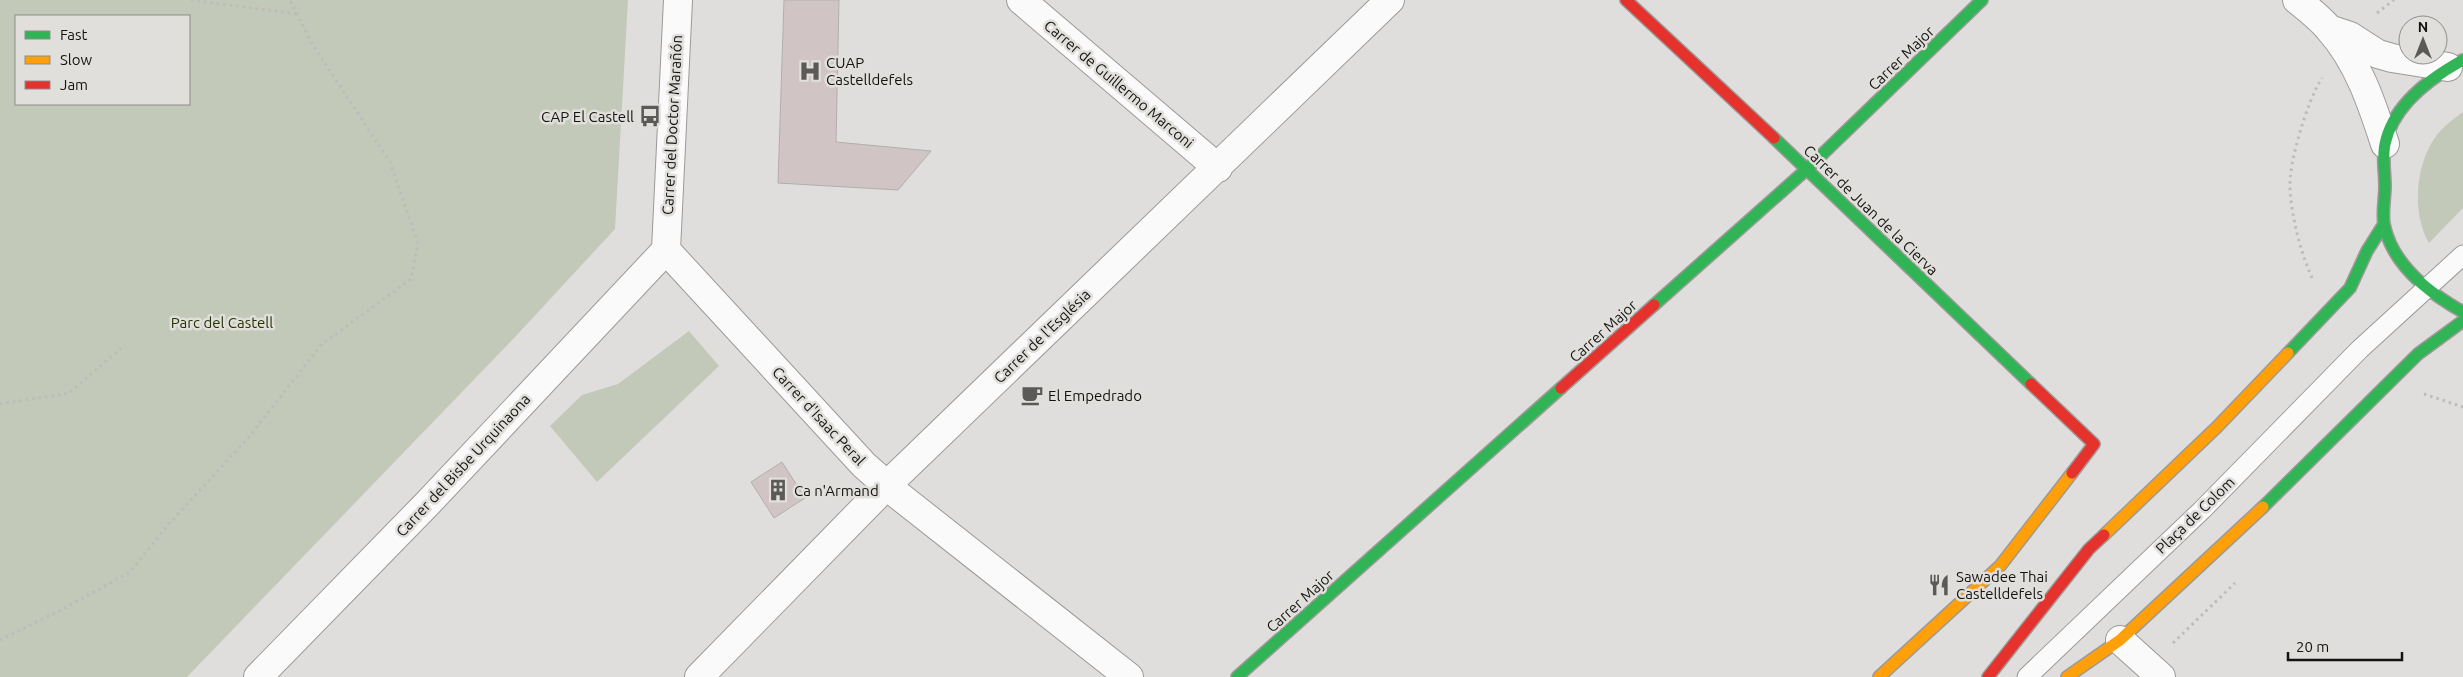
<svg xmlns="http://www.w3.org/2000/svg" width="2463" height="677" viewBox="0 0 2463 677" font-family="Ubuntu,sans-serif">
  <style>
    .green { fill: #c3c9b8; fill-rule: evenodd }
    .building { fill: #d0c5c4; stroke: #b0afae }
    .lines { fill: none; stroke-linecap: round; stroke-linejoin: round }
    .lane-casing { stroke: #9b9a98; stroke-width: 21 }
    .street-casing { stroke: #9b9a98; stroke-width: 30 }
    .fast-casing { stroke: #9b9a98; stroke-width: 14 }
    .slow-casing { stroke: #9b9a98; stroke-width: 14 }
    .jam-casing { stroke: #9b9a98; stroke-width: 14 }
    .path { stroke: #bdbcbb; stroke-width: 3; stroke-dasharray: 2.5 4; stroke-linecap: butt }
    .lane { stroke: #fafafa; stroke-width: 19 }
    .street { stroke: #fafafa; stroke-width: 28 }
    .fast { stroke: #30b455; stroke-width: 11 }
    .slow { stroke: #ff9f0a; stroke-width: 11 }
    .jam { stroke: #e5322d; stroke-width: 11 }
    .labels { text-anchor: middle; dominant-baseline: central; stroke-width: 5; stroke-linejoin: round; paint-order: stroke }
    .street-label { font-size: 15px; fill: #141312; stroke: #e1dfdb }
    .poi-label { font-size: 15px; fill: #141312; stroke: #e1dfdb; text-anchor: start }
    .park-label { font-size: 15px; fill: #253400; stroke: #e1dfdb }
  </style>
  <rect width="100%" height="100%" fill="#e0dedc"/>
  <path class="green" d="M 0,0 L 628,0 L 615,229 L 516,336 L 187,677 L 0,677 ZM 189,16 L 189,104 L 16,104 L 16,16 Z
    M 2463,112 L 2463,208 L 2429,243 C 2410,211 2416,156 2442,129 C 2448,123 2456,117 2463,112 Z
    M 689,331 L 719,366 L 597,482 L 550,426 L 582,395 L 618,384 Z"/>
  <path class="building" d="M 784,0 L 839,0 L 836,142 L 931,151 L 898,190 L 778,183 Z
    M 782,462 L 805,498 L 774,518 L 751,482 Z"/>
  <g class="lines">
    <g class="lane-casing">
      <path id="lane" d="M 2027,677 L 2202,510 L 2360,349 L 2463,255"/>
    </g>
    <g class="street-casing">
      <path id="street" d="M 1021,0 L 1218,168
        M 2297,0 C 2308,9 2320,18 2329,29 C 2358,61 2372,104 2385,144
        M 2329,29 L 2350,36 L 2378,54 L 2392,58 L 2448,67
        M 666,250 L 864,465 L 898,495 L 1129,677
        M 666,250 L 678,0
        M 2120,640 L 2161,677
        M 258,677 L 427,504 L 666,250
        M 699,677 L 887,485 L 1390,0"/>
    </g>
    <g class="fast-casing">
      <path id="fast" d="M 2463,60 C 2430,78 2393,105 2385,144 C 2382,158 2385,172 2385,186 C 2385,198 2382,212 2384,224 C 2392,265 2429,293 2463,312
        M 1774,138 L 2031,384
        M 1654,305 L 1807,169 L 1982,0
        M 2288,353 L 2350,288 L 2367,251 L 2384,224
        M 2263,507 L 2418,354 L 2463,321
        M 1237,677 L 1561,388"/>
    </g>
    <g class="slow-casing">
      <path id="slow" d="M 2104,535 L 2217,427 L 2288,353
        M 1879,677 L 2000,566 L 2072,473
        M 2067,677 L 2120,640 L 2263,507"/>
    </g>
    <g class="jam-casing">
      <path id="jam" d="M 1626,0 L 1774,138
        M 2031,384 L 2094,444 L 2072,473
        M 1561,388 L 1654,305
        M 1988,677 L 2089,549 L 2104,535"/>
    </g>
    <path class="path" d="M 191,0 L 297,14
      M 2377,13 L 2394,0
      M 2312,278 C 2300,250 2292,219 2290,189 C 2288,164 2308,99 2322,78
      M 2424,394 L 2463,407
      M 0,404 L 69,393 L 125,345
      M 0,640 L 61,610 L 130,572 L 167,526 L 249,437 L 321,345 L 411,279 L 418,243 L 390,162 L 311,42 L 290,0
      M 2173,643 L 2235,583"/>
    <use href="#lane" class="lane"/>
    <use href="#street" class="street"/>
    <use href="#fast" class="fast"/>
    <use href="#slow" class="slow"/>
    <use href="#jam" class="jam"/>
  </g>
  <defs>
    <g id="hospital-bare" transform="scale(1.725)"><path d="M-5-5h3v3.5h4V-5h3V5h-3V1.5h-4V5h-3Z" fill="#5b5a59" stroke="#e1dfdb" stroke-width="2.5" paint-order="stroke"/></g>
    <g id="bus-bare" transform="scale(1.725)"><path d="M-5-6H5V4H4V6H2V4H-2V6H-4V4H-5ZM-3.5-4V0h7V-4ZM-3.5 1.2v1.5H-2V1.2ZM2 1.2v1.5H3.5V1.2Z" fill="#5b5a59" stroke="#e1dfdb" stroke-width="2.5" paint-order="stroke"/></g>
    <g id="cafe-bare" transform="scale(1.725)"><path d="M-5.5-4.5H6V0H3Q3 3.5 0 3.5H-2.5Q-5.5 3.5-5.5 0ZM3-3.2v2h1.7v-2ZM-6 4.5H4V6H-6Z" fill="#5b5a59" stroke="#e1dfdb" stroke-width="2.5" paint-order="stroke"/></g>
    <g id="building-bare" transform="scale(1.725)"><path d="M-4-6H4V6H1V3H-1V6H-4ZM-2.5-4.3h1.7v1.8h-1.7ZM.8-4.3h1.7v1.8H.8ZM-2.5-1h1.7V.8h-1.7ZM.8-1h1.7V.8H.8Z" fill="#5b5a59" stroke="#e1dfdb" stroke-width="2.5" paint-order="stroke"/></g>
    <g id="restaurant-bare" transform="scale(1.725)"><path d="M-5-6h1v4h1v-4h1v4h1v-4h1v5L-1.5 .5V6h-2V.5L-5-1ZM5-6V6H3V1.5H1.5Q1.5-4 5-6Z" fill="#5b5a59" stroke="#e1dfdb" stroke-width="2.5" paint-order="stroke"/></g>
  </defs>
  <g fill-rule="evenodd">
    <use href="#hospital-bare" x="810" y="71"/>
    <use href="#bus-bare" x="650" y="116"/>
    <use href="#cafe-bare" x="1032" y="395"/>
    <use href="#building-bare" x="778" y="490"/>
    <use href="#restaurant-bare" x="1939" y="585"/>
  </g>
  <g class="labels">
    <g class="street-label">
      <text transform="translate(1901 58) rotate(-44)">Carrer Major</text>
      <text transform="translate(1119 84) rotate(40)">Carrer de Guillermo Marconi</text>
      <text transform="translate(672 125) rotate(-87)">Carrer del Doctor Marañón</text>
      <text transform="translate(1871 210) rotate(44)">Carrer de Juan de la Cierva</text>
      <text transform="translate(1603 331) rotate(-42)">Carrer Major</text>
      <text transform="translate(1042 336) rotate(-44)">Carrer de l'Església</text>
      <text transform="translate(819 416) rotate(47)">Carrer d'Isaac Peral</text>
      <text transform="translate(463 465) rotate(-47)">Carrer del Bisbe Urquinaona</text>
      <text transform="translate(2195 515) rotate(-44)">Plaça de Colom</text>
      <text transform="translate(1300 601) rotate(-42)">Carrer Major</text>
    </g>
    <g class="poi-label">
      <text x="826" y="62">CUAP<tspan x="826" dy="17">Castelldefels</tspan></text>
      <text x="634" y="116" text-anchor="end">CAP El Castell</text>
      <text x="1048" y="395">El Empedrado</text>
      <text x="794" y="490">Ca n'Armand</text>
      <text x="1956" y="576">Sawadee Thai<tspan x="1956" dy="17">Castelldefels</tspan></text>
    </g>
    <g class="park-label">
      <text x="222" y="322">Parc del Castell</text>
    </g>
  </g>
  <rect x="15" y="15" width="175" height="90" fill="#e1dfdb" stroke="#8f8d8b"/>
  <rect x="25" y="31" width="25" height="8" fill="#30b455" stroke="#8f8d8b"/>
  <text x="60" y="40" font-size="15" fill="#141312">Fast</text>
  <rect x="25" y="56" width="25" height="8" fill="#ff9f0a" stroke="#8f8d8b"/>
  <text x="60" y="65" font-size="15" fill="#141312">Slow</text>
  <rect x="25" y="81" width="25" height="8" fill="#e5322d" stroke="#8f8d8b"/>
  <text x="60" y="90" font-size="15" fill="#141312">Jam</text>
  <g transform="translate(2423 40)"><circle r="24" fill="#e1dfdb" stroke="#8f8d8b"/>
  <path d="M0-4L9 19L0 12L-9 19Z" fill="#5b5a59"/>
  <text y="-8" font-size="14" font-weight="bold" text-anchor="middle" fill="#141312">N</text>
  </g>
  <path d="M2288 652v8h114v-8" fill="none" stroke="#141312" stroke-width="2.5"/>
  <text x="2296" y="652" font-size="15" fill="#141312" stroke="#e1dfdb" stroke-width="4" paint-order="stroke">20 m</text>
</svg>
